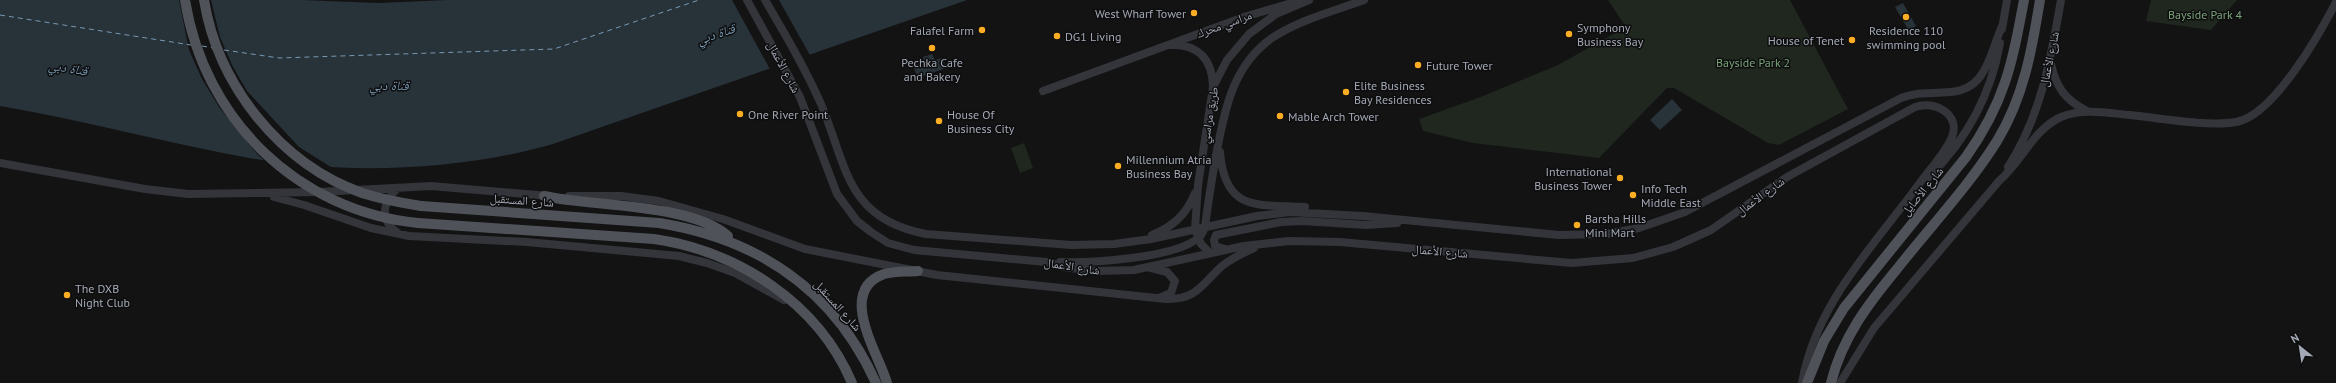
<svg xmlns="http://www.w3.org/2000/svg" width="2336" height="383" viewBox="0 0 2336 383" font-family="'PT Sans','Noto Naskh Arabic',sans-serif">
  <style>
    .park { fill: #1f271f }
    .water { fill: #283239 }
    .pier { fill: #131314 }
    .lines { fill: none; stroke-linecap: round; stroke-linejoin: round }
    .ferry { stroke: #7899b3; stroke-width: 1; stroke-dasharray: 5 4; stroke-linecap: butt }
    .minor { stroke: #33353a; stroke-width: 8 }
    .major { stroke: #4f5259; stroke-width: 10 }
    .major-bridge { stroke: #4f5259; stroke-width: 10 }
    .poi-dot { fill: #fbad24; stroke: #0e0e0f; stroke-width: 1.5 }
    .labels { text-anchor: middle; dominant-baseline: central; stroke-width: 3; stroke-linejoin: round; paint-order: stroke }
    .poi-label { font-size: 12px; fill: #a3a9b6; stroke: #0e0e0f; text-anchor: start }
    .park-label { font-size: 12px; fill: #79a27b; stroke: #0e0e0f }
    .street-label { font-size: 12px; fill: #a3a9b6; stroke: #0e0e0f }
    .water-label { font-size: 13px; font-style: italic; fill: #7899b3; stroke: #0e0e0f }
  </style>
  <rect width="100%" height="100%" fill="#131314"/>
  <path class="park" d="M 1608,0 L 1790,0 L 1848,109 L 1779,145 L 1768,143 L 1674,88 L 1667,88 L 1599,158 L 1473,143 L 1423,131 L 1419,119 L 1478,98 L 1558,65 L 1626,27 Z
    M 2151,0 L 2237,0 L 2211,30 L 2146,21 Z
    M 1024,143 L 1033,168 L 1020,173 L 1011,148 Z"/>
  <path class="water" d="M 0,0 L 302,0 L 378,3 L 447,0 L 967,0 L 553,144 C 459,171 345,175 249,158 C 166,143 84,120 0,106 Z
    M 1903,3 L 1916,26 L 1909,31 L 1895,7 Z
    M 932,54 L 935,60 L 942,58 L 946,68 L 918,78 L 913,66 L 924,62 L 923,57 Z
    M 1672,99 L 1682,110 L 1660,130 L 1650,120 Z"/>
  <path class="pier" d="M 179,0 L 211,0 L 220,37 L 232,65 L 247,91 L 299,147 L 334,169 L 266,162 L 257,154 L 219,107 L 202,79 L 189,50 Z
    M 732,0 L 779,0 L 811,57 L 771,71 Z"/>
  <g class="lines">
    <path class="ferry" d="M 0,15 L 191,45
      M 202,46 L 213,48
      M 224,50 L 279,58 L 554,49 L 699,0"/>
    <path class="minor" d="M 747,0 L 800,97 L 837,194 L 857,221 L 871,232 L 888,243 L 914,250 L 1046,262 L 1070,268 L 1096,271 L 1134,270 L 1244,246 L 1289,241 L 1340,242 L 1572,263 L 1633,258 L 1673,247 L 1711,230 L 1787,177 L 1915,107 C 1934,100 1961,114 1952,137 C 1945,154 1929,170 1919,184 C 1873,247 1816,303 1802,383
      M 765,0 C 785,34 805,68 821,104 C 847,166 846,219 926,234 L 1071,245 L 1114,244 L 1151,239 L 1257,216 L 1290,212 L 1363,216 L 1559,235 L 1607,234 L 1639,228 L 1685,212 L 1901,98 C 1920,91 1931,94 1950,92 C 1988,90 1990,51 2003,24
      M 2002,29 L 2007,0
      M 1171,45 C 1198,44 1212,59 1213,86
      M 2051,64 C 2056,87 2065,100 2087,111
      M 1043,91 L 1244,17 L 1295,2
      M 1220,152 C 1225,213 1258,204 1305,207
      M 0,163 L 145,189 L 188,194 L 319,192 L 431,186 L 549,196
      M 2008,167 C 2041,116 2051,58 2061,0
      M 1929,177 C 1967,139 1991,95 2000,43
      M 569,196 L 621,196 L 659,201 L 723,219 L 805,249 L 937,275 L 1166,299 C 1197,300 1202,284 1222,266 C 1232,258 1243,253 1254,248
      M 274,197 L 304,205 L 371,228 L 409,236 L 527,242 L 679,256 L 707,263 L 735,273 L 784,300
      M 398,233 C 379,220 382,202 398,188
      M 1152,235 C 1173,227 1187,214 1195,193
      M 1225,249 L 1215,246 L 1214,240 L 1216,235 L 1281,222 L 1302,221 L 1366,225 L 1397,223
      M 1210,253 L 1201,244 L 1195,229 L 1198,185 L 1213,87 L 1227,60 L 1249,34 L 1276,14 L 1309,0
      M 1060,262 C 1092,263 1168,258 1194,241 C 1200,238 1203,233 1205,227 C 1208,202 1212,179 1216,155 C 1225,110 1232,66 1272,38 C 1299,20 1334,11 1364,0
      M 1151,268 L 1167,272 L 1175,281 L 1171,293 L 1159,298
      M 1840,383 L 1874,328 L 1999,181 C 2022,161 2034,129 2061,117 C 2083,108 2108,113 2130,115 C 2159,118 2208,127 2236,122 C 2273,116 2319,35 2336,2"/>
    <path class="major" d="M 544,196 C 594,207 690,203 728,236
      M 421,206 L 659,223 C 758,239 834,290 876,383
      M 418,223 L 654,239 C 738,251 818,303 852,383
      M 887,383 C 879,354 836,291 884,274 C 895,271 907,272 918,271
      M 1807,383 L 1824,341 L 1844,308 L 1966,157 C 2005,102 2012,64 2024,0
      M 1831,383 C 1842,338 1868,304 1897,269 C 1930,227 1969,186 1997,141 C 2024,97 2032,49 2040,0"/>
    <path class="major-bridge" d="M 185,0 C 204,120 298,211 418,223
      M 204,0 C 218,85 280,164 362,193 C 381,199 402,203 421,206"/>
  </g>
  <g class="poi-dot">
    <circle cx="1194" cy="13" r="4"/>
    <circle cx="1906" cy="17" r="4"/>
    <circle cx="982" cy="30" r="4"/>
    <circle cx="1569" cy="34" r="4"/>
    <circle cx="1057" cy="36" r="4"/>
    <circle cx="1852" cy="40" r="4"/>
    <circle cx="932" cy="48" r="4"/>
    <circle cx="1418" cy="65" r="4"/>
    <circle cx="1346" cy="92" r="4"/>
    <circle cx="740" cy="114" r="4"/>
    <circle cx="1280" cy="116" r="4"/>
    <circle cx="939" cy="121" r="4"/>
    <circle cx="1118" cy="166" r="4"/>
    <circle cx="1620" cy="178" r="4"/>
    <circle cx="1633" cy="195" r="4"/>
    <circle cx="1577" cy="225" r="4"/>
    <circle cx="67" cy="295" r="4"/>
  </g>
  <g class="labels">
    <g class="poi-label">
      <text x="1186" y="13" text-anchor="end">West Wharf Tower</text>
      <text x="1577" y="27">Symphony<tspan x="1577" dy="14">Business Bay</tspan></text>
      <text x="974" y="30" text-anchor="end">Falafel Farm</text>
      <text x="1906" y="30" text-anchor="middle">Residence 110<tspan x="1906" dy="14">swimming pool</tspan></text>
      <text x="1065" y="36">DG1 Living</text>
      <text x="1844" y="40" text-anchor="end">House of Tenet</text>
      <text x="932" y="62" text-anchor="middle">Pechka Cafe<tspan x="932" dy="14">and Bakery</tspan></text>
      <text x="1426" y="65">Future Tower</text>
      <text x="1354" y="85">Elite Business<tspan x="1354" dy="14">Bay Residences</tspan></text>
      <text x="748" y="114">One River Point</text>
      <text x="947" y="114">House Of<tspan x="947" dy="14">Business City</tspan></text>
      <text x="1288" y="116">Mable Arch Tower</text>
      <text x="1126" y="159">Millennium Atria<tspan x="1126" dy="14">Business Bay</tspan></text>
      <text x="1612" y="171" text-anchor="end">International<tspan x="1612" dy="14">Business Tower</tspan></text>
      <text x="1641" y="188">Info Tech<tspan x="1641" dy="14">Middle East</tspan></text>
      <text x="1585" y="218">Barsha Hills<tspan x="1585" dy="14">Mini Mart</tspan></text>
      <text x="75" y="288">The DXB<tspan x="75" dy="14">Night Club</tspan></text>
    </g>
    <g class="park-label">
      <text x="2205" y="14">Bayside Park 4</text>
      <text x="1753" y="62">Bayside Park 2</text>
    </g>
    <g class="street-label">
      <text transform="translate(1224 24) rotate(-20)">مراسي محرك</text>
      <text transform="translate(2049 59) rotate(-78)">شارع الأعمال</text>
      <text transform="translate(784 67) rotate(62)">شارع الأعمال</text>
      <text transform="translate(1209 115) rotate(-80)">طريق مراسي</text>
      <text transform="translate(1922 191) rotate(-51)">شارع الأصايل</text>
      <text transform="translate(1760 196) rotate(-36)">شارع الأعمال</text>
      <text transform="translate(522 200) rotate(4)">شارع المستقبل</text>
      <text transform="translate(1440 251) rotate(5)">شارع الأعمال</text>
      <text transform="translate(1072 266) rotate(9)">شارع الأعمال</text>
      <text transform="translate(838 305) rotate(48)">شارع المستقبل</text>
    </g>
    <g class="water-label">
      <text transform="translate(716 34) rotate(-19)">قناة دبي</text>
      <text transform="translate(68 68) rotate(9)">قناة دبي</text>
      <text x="389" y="85">قناة دبي</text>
    </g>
  </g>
  <g transform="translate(2300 347) rotate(330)" stroke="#0e0e0f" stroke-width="3" paint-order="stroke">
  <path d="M0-3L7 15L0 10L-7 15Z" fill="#a3a9b6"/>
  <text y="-6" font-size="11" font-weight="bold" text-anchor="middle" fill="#a3a9b6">N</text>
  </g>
</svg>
